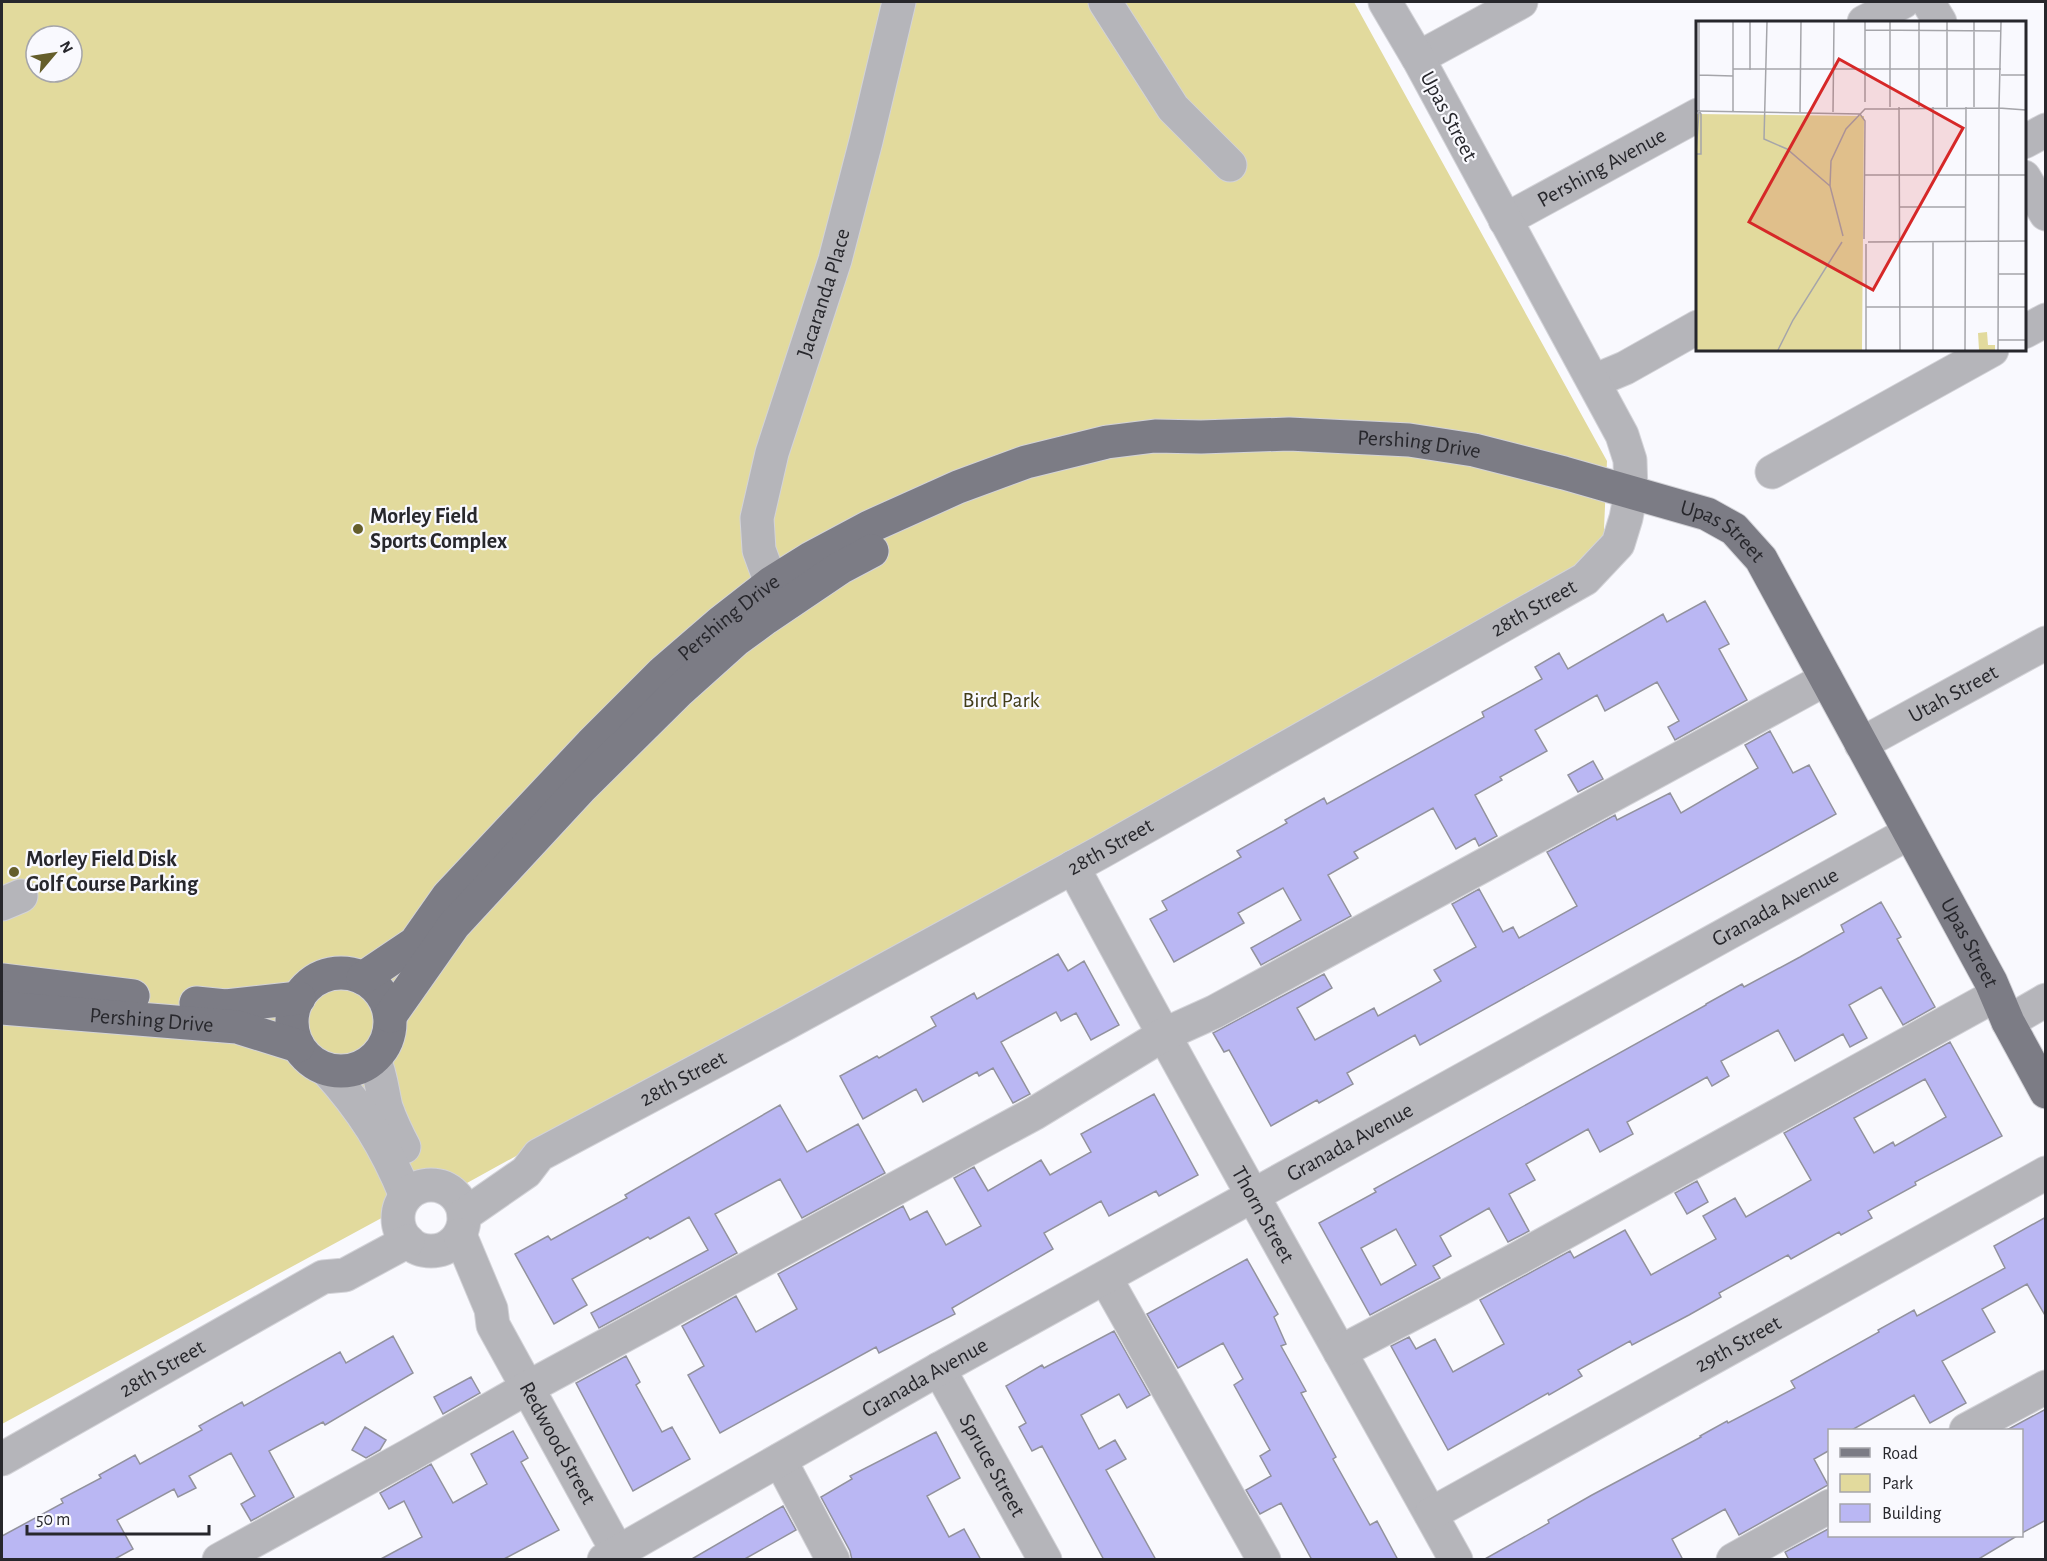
<svg xmlns="http://www.w3.org/2000/svg" width="2047" height="1561" viewBox="0 0 2047 1561" font-family="'Alegreya Sans',sans-serif">
  <style>
    .green { fill: #e2da9d; fill-rule: evenodd }
    .building { fill: #bab7f3; stroke: #92929d; stroke-width: 1.5; fill-rule: evenodd }
    .lines { fill: none; stroke-linecap: round; stroke-linejoin: round }
    .minor-casing { stroke: #d3d3d8; stroke-width: 35 }
    .major-casing { stroke: #d3d3d8; stroke-width: 35 }
    .minor { stroke: #b5b5ba; stroke-width: 33 }
    .major { stroke: #7c7c85; stroke-width: 33 }
    .poi-dot { fill: #655e2b; stroke: #f9f9fe; stroke-width: 2 }
    .labels { text-anchor: middle; dominant-baseline: central; stroke-width: 4.5; stroke-linejoin: round; paint-order: stroke }
    .street-label { font-size: 22px; fill: #27272c; stroke: #f9f9fe }
    .poi-label { font-size: 22px; font-weight: bold; fill: #27272c; stroke: #f9f9fe; text-anchor: start }
    .park-label { font-size: 22px; fill: #423d19; stroke: #f9f9fe }
    .inset-road { fill: none; stroke: #a5a5aa; stroke-width: 1.5 }
    .view { fill: #d62828; fill-opacity: 0.15; stroke: #d62828; stroke-width: 3 }
    .inset-edge { fill: none; stroke: #27272c; stroke-width: 3 }
  </style>
  <rect width="100%" height="100%" fill="#f9f9fe"/>
  <path class="green" d="M 2,2 L 1354,2 L 1607,461 L 1604,529 L 1629,542 L 438,1199 L 435,1189 L 2,1424 ZM 36,36 L 72,36 L 72,72 L 36,72 Z"/>
  <path class="building" d="M 1705,601 L 1729,644 L 1719,649 L 1747,700 L 1675,740 L 1668,727 L 1679,721 L 1657,682 L 1605,711 L 1597,695 L 1535,730 L 1547,751 L 1500,777 L 1502,780 L 1475,795 L 1497,836 L 1479,846 L 1475,838 L 1456,849 L 1433,808 L 1354,852 L 1358,858 L 1328,875 L 1351,916 L 1261,965 L 1251,948 L 1301,920 L 1283,888 L 1238,913 L 1244,923 L 1174,962 L 1150,919 L 1167,910 L 1162,901 L 1241,857 L 1237,851 L 1287,823 L 1285,820 L 1324,798 L 1327,804 L 1484,717 L 1482,712 L 1542,679 L 1535,667 L 1559,653 L 1568,669 L 1663,614 L 1667,622 Z
    M 1770,731 L 1793,773 L 1809,765 L 1836,814 L 1420,1045 L 1415,1035 L 1347,1073 L 1353,1084 L 1319,1103 L 1317,1100 L 1271,1126 L 1229,1050 L 1224,1052 L 1213,1033 L 1324,974 L 1332,988 L 1297,1008 L 1315,1040 L 1374,1008 L 1378,1016 L 1441,981 L 1434,970 L 1476,947 L 1452,904 L 1479,889 L 1503,932 L 1513,927 L 1519,938 L 1577,906 L 1547,852 L 1615,815 L 1617,820 L 1670,793 L 1681,813 L 1758,768 L 1745,745 Z
    M 1593,761 L 1603,779 L 1578,792 L 1568,775 Z
    M 1881,902 L 1901,937 L 1897,939 L 1935,1007 L 1903,1025 L 1881,987 L 1849,1005 L 1867,1038 L 1850,1047 L 1843,1034 L 1795,1061 L 1778,1030 L 1721,1061 L 1729,1076 L 1712,1086 L 1707,1077 L 1627,1122 L 1633,1134 L 1600,1152 L 1588,1129 L 1526,1164 L 1535,1180 L 1509,1194 L 1529,1231 L 1508,1242 L 1489,1208 L 1440,1236 L 1451,1256 L 1433,1266 L 1440,1278 L 1370,1315 L 1319,1223 L 1376,1192 L 1374,1189 L 1706,1005 L 1706,1004 L 1742,984 L 1744,987 L 1800,957 L 1844,932 L 1841,925 ZM 1396,1229 L 1416,1265 L 1381,1285 L 1361,1248 Z
    M 1058,954 L 1068,971 L 1084,961 L 1119,1025 L 1091,1040 L 1076,1013 L 1061,1021 L 1056,1012 L 1001,1042 L 1030,1094 L 1013,1103 L 993,1068 L 979,1076 L 977,1072 L 923,1102 L 916,1089 L 863,1119 L 840,1076 L 877,1056 L 879,1058 L 936,1026 L 931,1017 L 974,993 L 977,999 Z
    M 1950,1042 L 2002,1136 L 1915,1182 L 1916,1185 L 1868,1211 L 1872,1218 L 1841,1235 L 1839,1232 L 1791,1259 L 1788,1255 L 1719,1293 L 1721,1297 L 1689,1315 L 1632,1345 L 1630,1341 L 1578,1370 L 1582,1376 L 1549,1395 L 1548,1393 L 1448,1450 L 1391,1346 L 1409,1337 L 1416,1349 L 1435,1339 L 1453,1372 L 1504,1344 L 1480,1300 L 1570,1251 L 1574,1258 L 1625,1230 L 1651,1275 L 1716,1239 L 1703,1216 L 1735,1198 L 1746,1217 L 1811,1180 L 1784,1133 ZM 1925,1079 L 1946,1117 L 1895,1146 L 1893,1142 L 1874,1153 L 1854,1118 Z
    M 1154,1094 L 1198,1175 L 1159,1196 L 1156,1191 L 1109,1216 L 1101,1201 L 1044,1233 L 1053,1249 L 952,1308 L 955,1314 L 879,1353 L 876,1347 L 720,1433 L 688,1375 L 704,1366 L 682,1326 L 736,1296 L 756,1332 L 797,1309 L 778,1274 L 903,1206 L 910,1220 L 927,1211 L 946,1245 L 981,1226 L 954,1178 L 974,1167 L 988,1191 L 1041,1160 L 1050,1175 L 1091,1152 L 1081,1134 Z
    M 780,1105 L 807,1152 L 858,1124 L 885,1173 L 802,1218 L 780,1179 L 715,1214 L 737,1253 L 599,1328 L 591,1313 L 708,1250 L 689,1217 L 650,1239 L 648,1237 L 572,1279 L 587,1305 L 554,1324 L 515,1254 L 548,1236 L 551,1240 L 627,1198 L 625,1195 Z
    M 1697,1181 L 1708,1202 L 1687,1214 L 1675,1193 Z
    M 2046,1217 L 2046,1317 L 2027,1284 L 1982,1309 L 1995,1332 L 1942,1361 L 1966,1403 L 1930,1423 L 1914,1395 L 1850,1431 L 1830,1431 L 1830,1450 L 1814,1459 L 1828,1485 L 1739,1535 L 1725,1509 L 1672,1539 L 1683,1560 L 1483,1560 L 1549,1523 L 1548,1520 L 1592,1495 L 1701,1437 L 1700,1436 L 1727,1421 L 1728,1423 L 1795,1388 L 1791,1381 L 1879,1332 L 1878,1330 L 1914,1310 L 1917,1316 L 2005,1268 L 1994,1246 Z
    M 1247,1259 L 1278,1314 L 1274,1317 L 1286,1344 L 1281,1346 L 1306,1391 L 1301,1393 L 1336,1457 L 1333,1459 L 1370,1525 L 1377,1521 L 1398,1560 L 1312,1560 L 1281,1503 L 1260,1514 L 1246,1490 L 1271,1476 L 1260,1456 L 1270,1450 L 1234,1385 L 1243,1379 L 1223,1343 L 1178,1368 L 1147,1314 Z
    M 1114,1331 L 1150,1395 L 1127,1408 L 1119,1394 L 1081,1415 L 1099,1449 L 1115,1440 L 1126,1459 L 1106,1470 L 1156,1560 L 1104,1560 L 1042,1446 L 1032,1451 L 1019,1427 L 1026,1423 L 1006,1386 L 1042,1365 L 1044,1368 Z
    M 393,1336 L 413,1373 L 325,1425 L 323,1422 L 269,1451 L 294,1497 L 251,1521 L 241,1504 L 255,1496 L 231,1453 L 189,1476 L 196,1488 L 178,1497 L 174,1489 L 117,1520 L 133,1549 L 113,1560 L 2,1560 L 2,1536 L 63,1503 L 61,1499 L 101,1478 L 99,1475 L 135,1455 L 140,1464 L 202,1430 L 199,1426 L 242,1402 L 244,1406 L 340,1352 L 346,1363 Z
    M 626,1356 L 640,1382 L 636,1385 L 662,1432 L 672,1427 L 690,1459 L 633,1491 L 576,1383 Z
    M 471,1377 L 480,1393 L 443,1414 L 434,1397 Z
    M 2046,1409 L 2046,1520 L 2022,1533 L 2022,1431 L 2005,1431 Z
    M 365,1427 L 386,1440 L 380,1450 L 366,1458 L 352,1450 Z
    M 513,1431 L 528,1458 L 521,1462 L 559,1530 L 502,1560 L 379,1560 L 422,1537 L 404,1501 L 389,1509 L 380,1493 L 431,1464 L 453,1503 L 487,1484 L 471,1454 Z
    M 936,1432 L 960,1478 L 927,1496 L 949,1537 L 964,1529 L 981,1560 L 852,1560 L 850,1551 L 821,1497 L 852,1479 L 850,1476 Z
    M 783,1506 L 796,1530 L 743,1560 L 690,1560 Z
    M 1830,1528 L 1830,1536 L 2017,1536 L 1977,1560 L 1789,1560 L 1785,1552 Z"/>
  <g class="lines">
    <g class="minor-casing">
      <g id="minor">
        <path d="M 1105,2 L 1173,108 L 1230,165"/>
        <path d="M 1928,2 L 1940,22"/>
        <path d="M 1864,22 L 1903,2"/>
        <path d="M 1418,58 L 1521,2"/>
        <path d="M 2024,142 L 2046,130"/>
        <path d="M 2024,177 L 2046,214"/>
        <path id="s1" d="M 1505,220 L 1698,115"/>
        <path d="M 2024,332 L 2046,320"/>
        <path d="M 1594,381 L 1625,368 L 1698,327"/>
        <path d="M 1772,472 L 1992,350"/>
        <path id="s2" d="M 771,583 L 759,550 L 757,518 L 772,453 L 835,260 L 866,141 L 899,2"/>
        <path id="s3" d="M 1861,744 L 2046,643"/>
        <path id="s4" d="M 1073,867 C 1197,1100 1328,1329 1456,1560"/>
        <path d="M 2,904 L 21,896"/>
        <path d="M 2008,1022 L 2046,1000"/>
        <path d="M 374,1059 C 381,1075 382,1090 386,1107 C 391,1121 397,1134 404,1147"/>
        <path d="M 326,1069 C 363,1110 385,1145 406,1196"/>
        <circle cx="431" cy="1218" r="33"/>
        <path id="s5" d="M 464,1215 L 526,1172 L 539,1155 L 785,1024 L 1101,852 L 1585,579 L 1618,544 L 1626,518 L 1631,492 L 1630,460 L 1622,435 L 1418,58 L 1385,2"/>
        <path id="s6" d="M 460,1235 L 491,1309 L 493,1325 L 622,1560"/>
        <path d="M 1106,1279 L 1264,1560"/>
        <path d="M 1340,1352 L 1515,1260 L 1996,995"/>
        <path id="s7" d="M 939,1369 L 1045,1560"/>
        <path d="M 1966,1430 L 2046,1387"/>
        <path id="s8" d="M 2,1459 L 323,1277 L 345,1275 L 408,1241"/>
        <path d="M 780,1460 L 833,1560"/>
        <path id="s9" d="M 1431,1514 L 2046,1173"/>
        <path d="M 219,1560 L 408,1456 L 527,1388 L 1035,1113 L 1163,1035 L 1214,1012 L 1826,679"/>
        <path id="s10" d="M 604,1560 L 939,1369 L 1909,833"/>
        <path d="M 1733,1560 L 1830,1506"/>
      </g>
    </g>
    <g class="major-casing">
      <g id="major">
        <circle cx="341" cy="1022" r="49"/>
        <path id="s11" d="M 363,978 L 415,943 L 448,896 L 591,744 L 663,672 L 721,622 L 771,583 L 811,558 L 869,527 L 958,487 L 1026,462 L 1107,442 L 1155,436 L 1201,437 L 1289,434 L 1409,440 L 1474,450 L 1564,473 L 1707,514 L 1734,529 L 1761,559 L 1991,982 L 2008,1022 L 2046,1092"/>
        <path d="M 2,980 L 133,996"/>
        <path d="M 196,1003 L 226,1006 L 299,998"/>
        <path id="s12" d="M 2,1008 L 237,1027 L 298,1046"/>
        <path d="M 390,1016 L 454,925 L 581,788 L 678,692 L 736,640 L 766,618 L 840,568 L 872,551"/>
      </g>
    </g>
    <use href="#minor" class="minor"/>
    <use href="#major" class="major"/>
  </g>
  <g class="poi-dot">
    <circle cx="358" cy="529" r="6"/>
    <circle cx="14" cy="872" r="6"/>
  </g>
  <g class="labels">
    <g class="street-label">
      <text transform="translate(1449 116) rotate(62)">Upas Street</text>
      <text stroke="none"><textPath href="#s1" startOffset="110">Pershing Avenue</textPath></text>
      <text stroke="none"><textPath href="#s2" startOffset="302">Jacaranda Place</textPath></text>
      <text stroke="none"><textPath href="#s11" startOffset="1250">Pershing Drive</textPath></text>
      <text stroke="none"><textPath href="#s11" startOffset="1569">Upas Street</textPath></text>
      <text stroke="none"><textPath href="#s5" startOffset="1232">28th Street</textPath></text>
      <text stroke="none"><textPath href="#s11" startOffset="516">Pershing Drive</textPath></text>
      <text stroke="none"><textPath href="#s3" startOffset="105">Utah Street</textPath></text>
      <text stroke="none"><textPath href="#s5" startOffset="746">28th Street</textPath></text>
      <text stroke="none"><textPath href="#s10" startOffset="1341">Granada Avenue</textPath></text>
      <text stroke="none"><textPath href="#s11" startOffset="2055">Upas Street</textPath></text>
      <text stroke="none"><textPath href="#s12" startOffset="150">Pershing Drive</textPath></text>
      <text stroke="none"><textPath href="#s5" startOffset="260">28th Street</textPath></text>
      <text stroke="none"><textPath href="#s10" startOffset="855">Granada Avenue</textPath></text>
      <text stroke="none"><textPath href="#s4" startOffset="396">Thorn Street</textPath></text>
      <text stroke="none"><textPath href="#s9" startOffset="351">29th Street</textPath></text>
      <text stroke="none"><textPath href="#s8" startOffset="184">28th Street</textPath></text>
      <text stroke="none"><textPath href="#s10" startOffset="369">Granada Avenue</textPath></text>
      <text stroke="none"><textPath href="#s6" startOffset="231">Redwood Street</textPath></text>
      <text stroke="none"><textPath href="#s7" startOffset="110">Spruce Street</textPath></text>
    </g>
    <g class="poi-label">
      <text x="370" y="516">Morley Field<tspan x="370" dy="25">Sports Complex</tspan></text>
      <text x="26" y="859">Morley Field Disk<tspan x="26" dy="25">Golf Course Parking</tspan></text>
    </g>
    <g class="park-label">
      <text x="1001" y="700">Bird Park</text>
    </g>
  </g>
  <g transform="translate(1696 21)">
    <rect width="330" height="330" fill="#f9f9fe"/>
    <path d="M 0,93 L 168,95 L 166,329 L 0,329 ZM 291,311 L 292,324 L 299,324 L 299,329 L 283,329 L 282,312 Z" fill="#e2da9d"/>
    <path class="inset-road" d="M 54,1 L 54,49M 71,1 L 68,118 L 91,128 L 134,165M 169,1 L 169,81M 223,1 L 223,86M 278,1 L 278,86M 305,1 L 303,87 L 330,89M 169,9 L 305,10M 37,48 L 305,48M 3,54 L 37,55M 305,54 L 330,54M 194,86 L 194,1M 203,86 L 204,329M 237,86 L 237,154M 251,86 L 251,1M 0,90 L 164,93 L 169,100 L 168,218M 3,90 L 5,93 L 5,133 L 0,133 ZM 3,90 L 3,1M 37,90 L 37,1M 104,91 L 105,1M 137,91 L 138,1M 169,154 L 330,154M 203,186 L 270,186M 147,215 L 134,165 L 135,140 L 150,108 L 169,88 L 303,87 L 302,329M 172,221 L 330,220M 303,253 L 330,253M 170,286 L 330,286M 302,319 L 330,319M 82,329 L 97,299 L 146,221M 170,329 L 170,223M 237,329 L 237,220M 269,329 L 270,86"/>
    <path class="view" d="M 143,38 L 267,107 L 177,269 L 53,201 Z"/>
    <rect width="330" height="330" class="inset-edge"/>
  </g>
  <rect width="2047" height="1561" fill="none" stroke="#27272c" stroke-width="6"/>
  <rect x="1828" y="1429" width="195" height="108" fill="#f9f9fe" stroke="#a5a5aa" stroke-width="1.5"/>
  <rect x="1840" y="1448" width="30" height="9" fill="#7c7c85" stroke="#a5a5aa" stroke-width="1.5"/>
  <text x="1882" y="1459" font-size="18" fill="#27272c">Road</text>
  <rect x="1840" y="1474" width="30" height="18" fill="#e2da9d" stroke="#a5a5aa" stroke-width="1.5"/>
  <text x="1882" y="1489" font-size="18" fill="#27272c">Park</text>
  <rect x="1840" y="1504" width="30" height="18" fill="#bab7f3" stroke="#a5a5aa" stroke-width="1.5"/>
  <text x="1882" y="1519" font-size="18" fill="#27272c">Building</text>
  <g transform="translate(54 54) rotate(61)"><circle r="28" fill="#f9f9fe" stroke="#a5a5aa" stroke-width="1.5"/>
  <path d="M0-4.5L10 22L0 15L-10 22Z" fill="#655e2b"/>
  <text y="-9" font-size="16" font-weight="bold" text-anchor="middle" fill="#27272c">N</text>
  </g>
  <path d="M27 1525v9h182v-9" fill="none" stroke="#27272c" stroke-width="3"/>
  <text x="36" y="1525" font-size="18" fill="#27272c" stroke="#f9f9fe" stroke-width="4.5" paint-order="stroke">50 m</text>
</svg>
